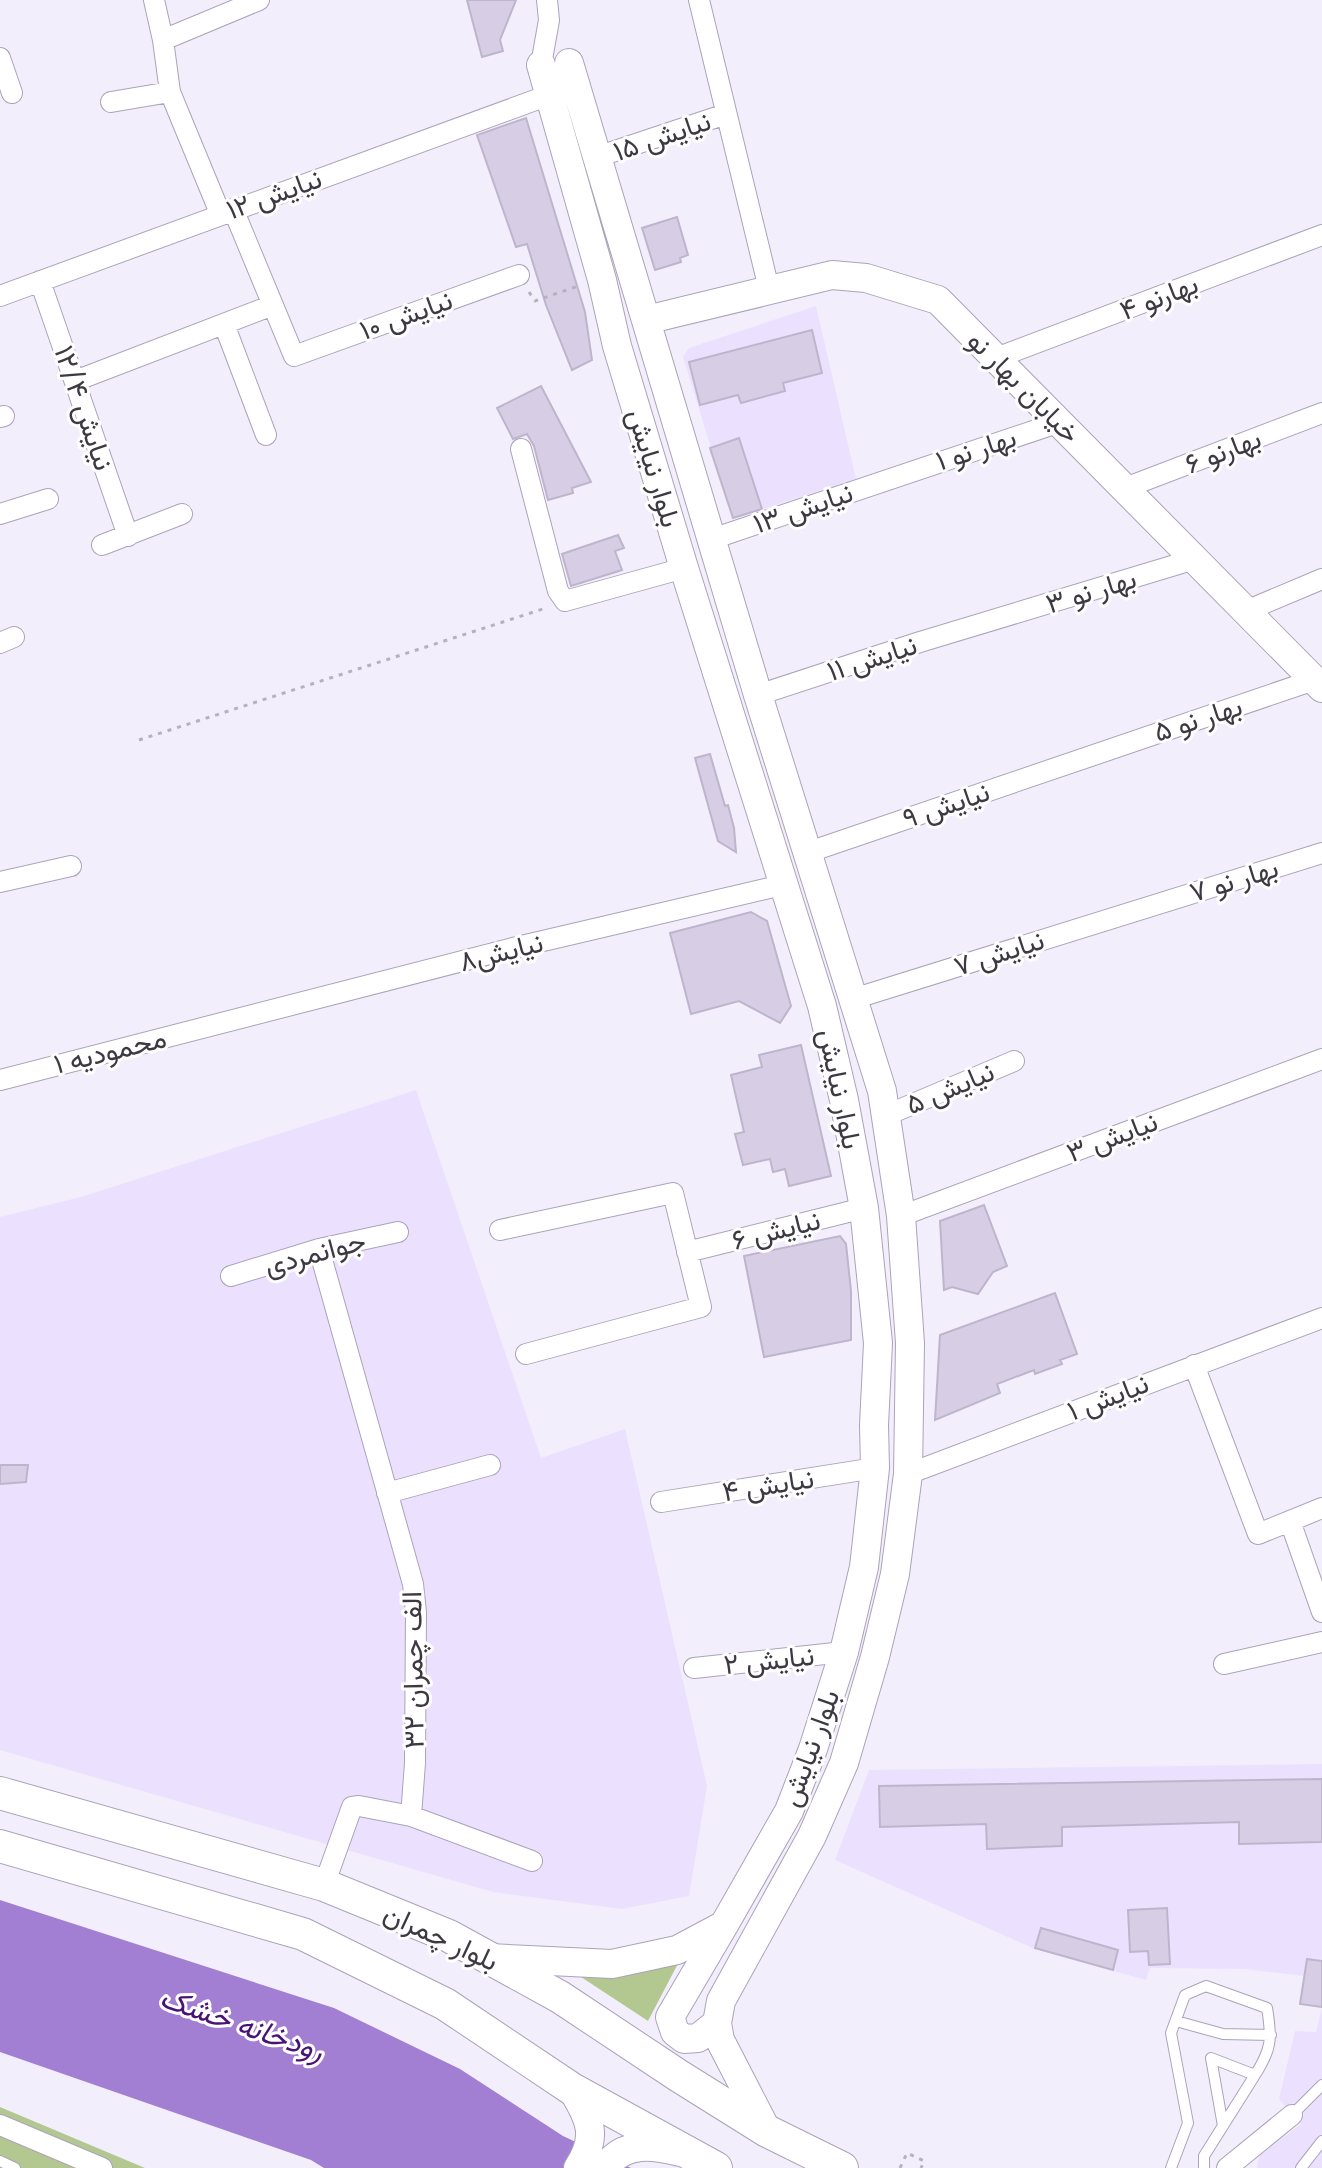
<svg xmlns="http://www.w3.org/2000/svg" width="1322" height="2168" viewBox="0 0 1322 2168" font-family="'Fira Sans',Vazirmatn,sans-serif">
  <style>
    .built { fill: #ece0ff }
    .green { fill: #b3c890 }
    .water { fill: #a27fd2 }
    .building { fill: #d7cee5; stroke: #beb5cc; stroke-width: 2 }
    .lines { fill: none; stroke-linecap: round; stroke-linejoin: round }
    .lane-casing { stroke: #aba3b9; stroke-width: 12 }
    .street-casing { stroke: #aba3b9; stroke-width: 22 }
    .secondary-casing { stroke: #aba3b9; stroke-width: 30 }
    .primary-casing { stroke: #aba3b9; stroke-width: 34 }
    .path { stroke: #b6b1be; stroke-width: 3; stroke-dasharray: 4 6; stroke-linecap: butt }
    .lane { stroke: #fff; stroke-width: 10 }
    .street { stroke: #fff; stroke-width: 20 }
    .secondary { stroke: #fff; stroke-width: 28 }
    .primary { stroke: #fff; stroke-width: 32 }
    .labels { text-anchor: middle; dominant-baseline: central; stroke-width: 6; stroke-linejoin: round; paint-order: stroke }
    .street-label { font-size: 28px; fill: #3d3942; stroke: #fefefe }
    .water-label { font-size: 30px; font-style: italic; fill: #481276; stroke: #fefefe }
  </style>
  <rect width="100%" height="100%" fill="#f3eefc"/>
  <path class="built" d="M 816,306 L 856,479 L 733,519 L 683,357 L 689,348 Z
    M 416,1090 L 541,1458 L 625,1429 L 707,1786 L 689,1896 L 622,1909 L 493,1892 L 0,1750 L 0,1217 L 81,1197 Z
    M 1322,1764 L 1322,2168 L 1257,2168 L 1259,2156 L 1301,2124 L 1279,2099 L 1295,2031 L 1316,2032 L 1322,2008 L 1300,2004 L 1304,1976 L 1245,1969 L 1150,1968 L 1146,1980 L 1035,1949 L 835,1860 L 869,1770 Z"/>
  <path class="green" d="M 683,1954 L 648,2021 L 575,1973 Z
    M 0,2107 L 145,2168 L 0,2168 Z"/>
  <path class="water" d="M 0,1900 L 334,2008 L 460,2069 L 563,2136 L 631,2168 L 324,2168 L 311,2160 L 0,2052 Z"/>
  <path class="building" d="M 467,0 L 516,0 L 500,40 L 503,51 L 482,57 Z
    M 526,118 L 585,312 L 592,360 L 572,370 L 546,305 L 527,244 L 516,247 L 477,135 Z
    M 677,217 L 688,255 L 680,258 L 681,262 L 655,270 L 642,228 Z
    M 812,330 L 822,373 L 783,383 L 785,391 L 741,403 L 738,395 L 700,405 L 689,362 Z
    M 541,386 L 591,482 L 572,488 L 573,493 L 548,500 L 534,446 L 527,434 L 513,439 L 497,408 Z
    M 739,438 L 762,509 L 733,518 L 710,448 Z
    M 618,535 L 624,548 L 615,551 L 622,570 L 571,586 L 562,554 Z
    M 710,754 L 725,806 L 728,805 L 734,828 L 736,852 L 718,841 L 695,758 Z
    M 751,912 L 767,921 L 791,1006 L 780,1023 L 739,1001 L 691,1014 L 670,933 Z
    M 801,1045 L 831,1176 L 789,1186 L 785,1169 L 773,1172 L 770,1159 L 743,1165 L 735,1134 L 744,1132 L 731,1075 L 762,1067 L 759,1055 Z
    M 984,1205 L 1007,1266 L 993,1272 L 978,1294 L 952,1287 L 944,1290 L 940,1221 Z
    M 840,1236 L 846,1244 L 851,1291 L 851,1340 L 764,1357 L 744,1256 Z
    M 1055,1293 L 1077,1354 L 1060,1360 L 1062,1364 L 1035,1374 L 1034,1370 L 997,1384 L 1000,1393 L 935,1420 L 940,1335 Z
    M 0,1465 L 28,1465 L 26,1482 L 0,1484 Z
    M 1322,1779 L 1322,1842 L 1239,1844 L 1239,1822 L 1062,1827 L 1062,1846 L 987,1849 L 986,1824 L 880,1827 L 879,1786 Z
    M 1167,1908 L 1170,1964 L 1149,1965 L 1148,1951 L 1130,1952 L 1128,1910 Z
    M 1041,1928 L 1118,1950 L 1113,1970 L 1035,1948 Z
    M 1307,1959 L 1322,1961 L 1322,2007 L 1300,2004 Z"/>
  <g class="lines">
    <g class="lane-casing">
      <path id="lane" d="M 1176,2021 L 1223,2034 L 1271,2035
        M 1292,2115 L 1322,2085
        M 0,2161 L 15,2168
        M 1171,2168 L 1188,2123 L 1171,2033 L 1185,1995 L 1206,1986 L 1267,2008 C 1272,2038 1272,2049 1255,2075 L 1211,2058 L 1223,2126
        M 1204,2168 L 1204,2156 L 1255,2075
        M 1301,2168 L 1322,2141"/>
    </g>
    <g class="street-casing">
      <path id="street" d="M 154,0 L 163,40
        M 699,0 L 769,289
        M 0,58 L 12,93
        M 541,65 L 549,20 L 547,0
        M 170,92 L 220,213
        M 111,102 L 170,92 L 163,40 L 259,0
        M 597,157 L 726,114
        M 233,209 L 294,356 L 519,275
        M 40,281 L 128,536
        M 0,296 L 549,95
        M 224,324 L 266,435
        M 996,358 L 1322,235
        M 75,381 L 273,305
        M 0,417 L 4,416
        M 521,449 L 558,591 L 565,601 L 684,568
        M 1125,488 L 1322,413
        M 0,514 L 48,499
        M 712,539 L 1060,422
        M 102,545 L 182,514
        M 1246,611 L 1322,579
        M 0,643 L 14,637
        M 758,695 L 920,642 L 1195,559
        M 809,852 L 1314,680
        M 0,882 L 71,866
        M 853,999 L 1322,853
        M 0,1080 L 513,948 L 782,885
        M 887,1115 L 1014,1061
        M 901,1216 L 1322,1059
        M 500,1230 L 673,1193 L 701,1307 L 526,1354
        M 319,1249 L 413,1584 L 416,1612 L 415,1763 L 411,1816 L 359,1806 L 352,1807 L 324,1885
        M 687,1252 L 864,1208
        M 231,1276 L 319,1249 L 398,1232
        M 1194,1365 L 1258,1534 L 1322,1508
        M 908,1474 L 1322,1318
        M 387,1493 L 490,1465
        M 661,1502 L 875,1468
        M 1290,1521 L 1322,1612
        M 1224,1664 L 1322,1642
        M 694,1668 L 844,1652
        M 411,1816 L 532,1861
        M 0,2125 L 102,2168
        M 1227,2168 L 1292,2115"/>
    </g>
    <g class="secondary-casing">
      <path id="secondary" d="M 569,63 L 758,695 L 882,1091 L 901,1216 L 910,1343 L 908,1474 L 895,1574 L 875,1657 L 844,1763 L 812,1836 L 721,2001 L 717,2023 L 720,2040 L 767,2131
        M 646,320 L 832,275 L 866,278 L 938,300 L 1322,688
        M 489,1958 L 612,1964 L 677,1950 L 724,1925 L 789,1811 L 813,1749 L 844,1652 L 864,1567 L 875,1468 L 874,1425 L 878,1343 L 864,1208 L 844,1100 L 822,1006 L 684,568 L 617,346 L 602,280 L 541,65
        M 717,2023 L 698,2038 L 684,2039 L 675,2032 L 670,2017 L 724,1925
        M 572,2089 C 590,2120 599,2136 578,2168
        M 605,2168 C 623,2141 652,2145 680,2152"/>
    </g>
    <g class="primary-casing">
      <path id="primary" d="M 0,1793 L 324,1885 L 449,1936 L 560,1997 L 679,2076 L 767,2131 L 842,2168
        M 0,1846 L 303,1934 L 445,2004 L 572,2089 L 716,2168"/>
    </g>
    <path class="path" d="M 529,292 L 535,301 L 581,285
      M 139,740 L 546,608
      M 900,2168 L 907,2153 L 924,2161 L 921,2168"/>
    <use href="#lane" class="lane"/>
    <use href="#street" class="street"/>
    <use href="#secondary" class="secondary"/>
    <use href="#primary" class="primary"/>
  </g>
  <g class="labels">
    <g class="street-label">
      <text transform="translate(662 136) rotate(-19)">۱۵ نیایش</text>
      <text transform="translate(274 194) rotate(-20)">نیایش ۱۲</text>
      <text transform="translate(1159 297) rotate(-21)">۴ بهارنو</text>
      <text transform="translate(406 315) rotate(-20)">نیایش ۱۰</text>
      <text transform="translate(1024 387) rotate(45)">خیابان بهار نو</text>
      <text transform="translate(84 408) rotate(71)">۱۲/۴ نیایش</text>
      <text transform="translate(976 449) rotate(-18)">۱ بهار نو</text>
      <text transform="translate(1223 451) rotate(-21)">۶ بهارنو</text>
      <text transform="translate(654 468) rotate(73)">بلوار نیایش</text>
      <text transform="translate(803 508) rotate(-19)">نیایش ۱۳</text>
      <text transform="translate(1091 591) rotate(-17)">۳ بهار نو</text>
      <text transform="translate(872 658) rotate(-18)">نیایش ۱۱</text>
      <text transform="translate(1198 719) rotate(-18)">۵ بهار نو</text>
      <text transform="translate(946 805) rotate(-19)">نیایش ۹</text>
      <text transform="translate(1234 880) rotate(-17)">۷ بهار نو</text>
      <text transform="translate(501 952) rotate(-14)">نیایش۸</text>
      <text transform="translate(999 953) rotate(-18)">نیایش ۷</text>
      <text transform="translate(110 1051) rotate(-14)">۱ محمودیه</text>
      <text transform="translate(950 1088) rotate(-23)">نیایش ۵</text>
      <text transform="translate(840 1089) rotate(78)">بلوار نیایش</text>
      <text transform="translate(1112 1137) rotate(-21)">نیایش ۳</text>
      <text transform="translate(776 1230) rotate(-14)">نیایش ۶</text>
      <text transform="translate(315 1253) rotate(-15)">جوانمردی</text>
      <text transform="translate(1108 1397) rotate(-21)">نیایش ۱</text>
      <text transform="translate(768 1485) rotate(-9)">نیایش ۴</text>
      <text transform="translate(769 1660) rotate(-6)">نیایش ۲</text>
      <text transform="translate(413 1670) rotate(-91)">۳۲ الف چمران</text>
      <text transform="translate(810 1748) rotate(-70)">بلوار نیایش</text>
      <text transform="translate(441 1937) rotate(25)">بلوار چمران</text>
    </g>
    <g class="water-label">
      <text transform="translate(242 2024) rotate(19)">رودخانه خشک</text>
    </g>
  </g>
</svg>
